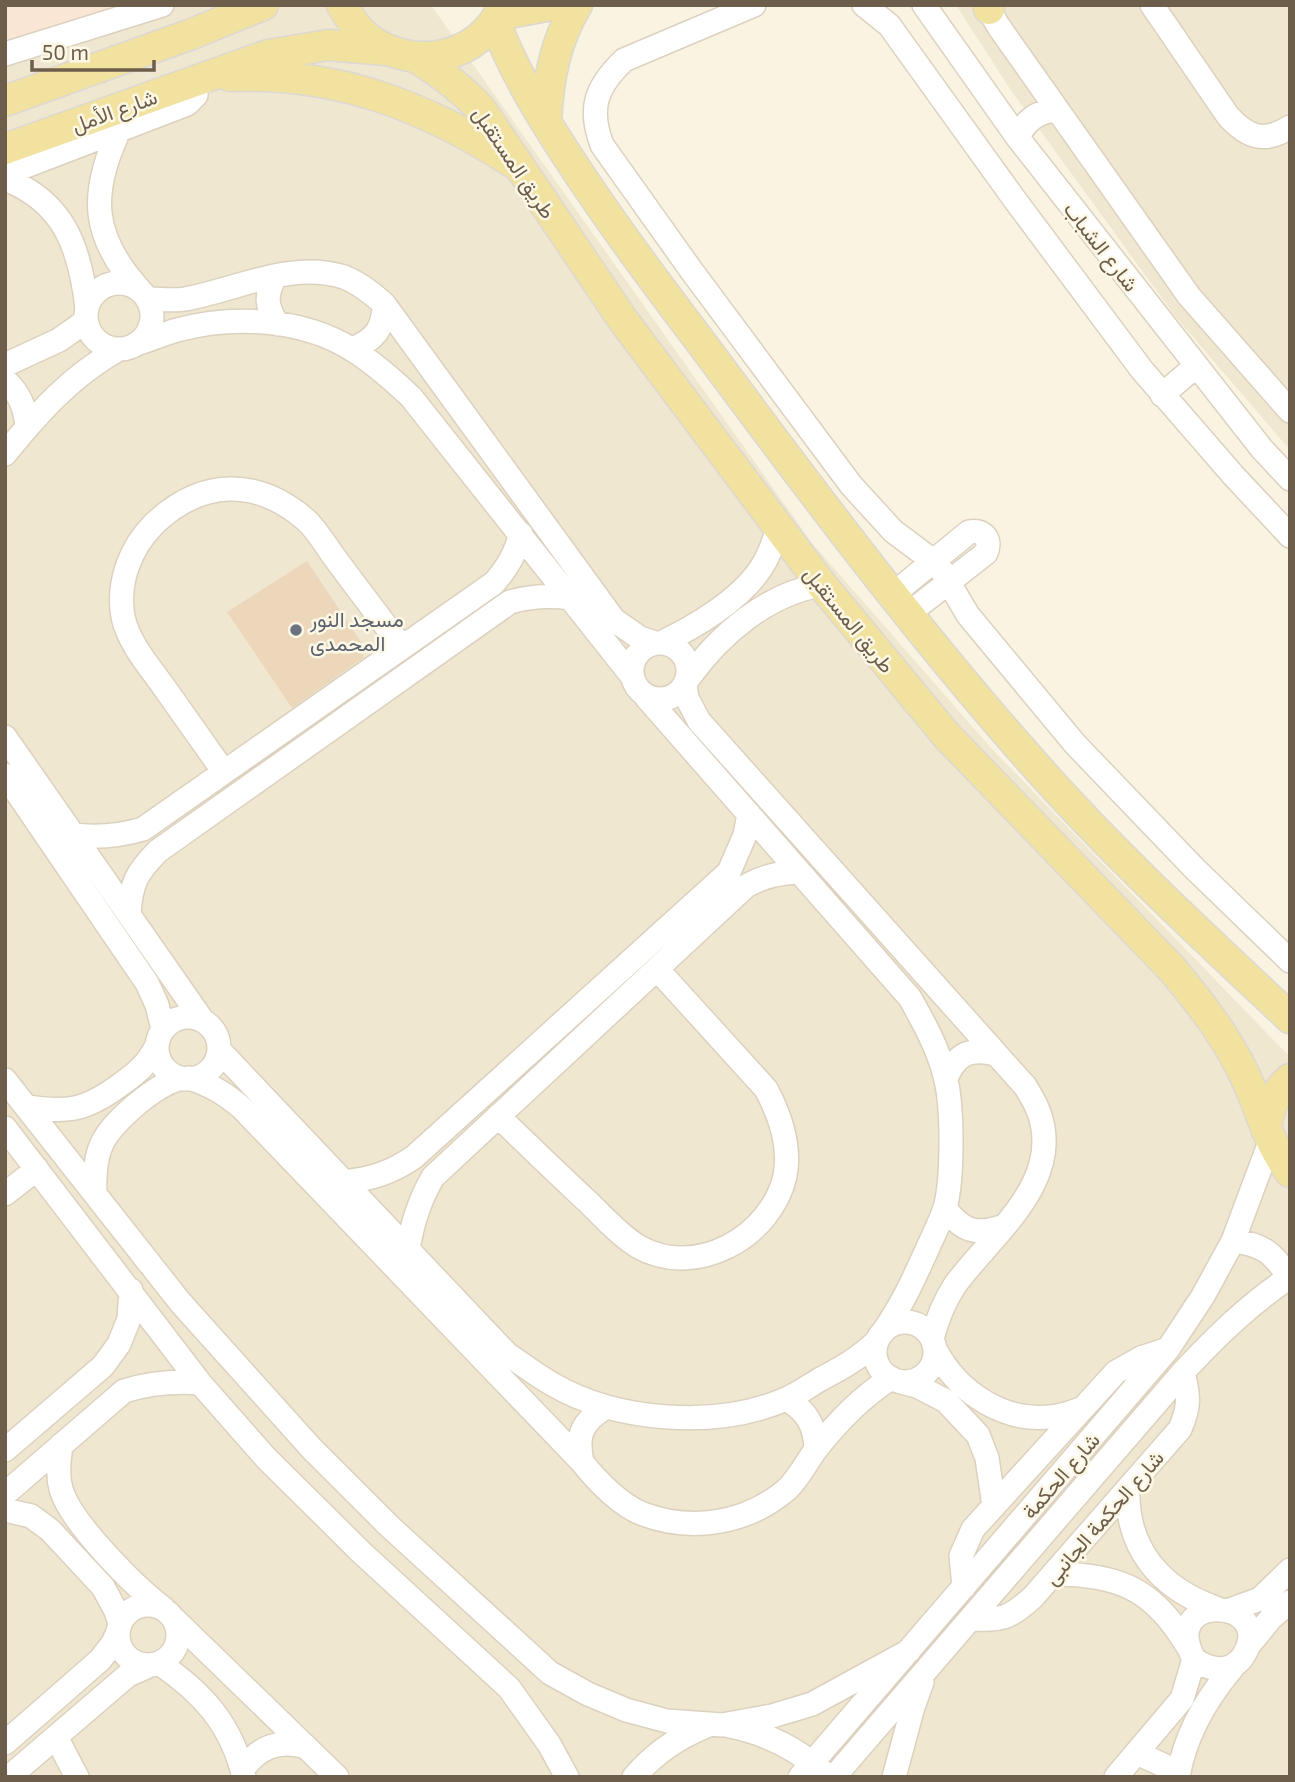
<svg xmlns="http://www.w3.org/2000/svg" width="1295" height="1782" viewBox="0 0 1295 1782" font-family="'Exo 2',Vazirmatn,sans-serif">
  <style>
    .residential { fill: #f0e7d0 }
    .commercial { fill: #f9e6d5 }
    .building { fill: #ecd7bb }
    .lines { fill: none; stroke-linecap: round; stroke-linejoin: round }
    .minor-casing { stroke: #dcd1be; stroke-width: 26 }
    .major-casing { stroke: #dcd8d4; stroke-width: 33 }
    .minor { stroke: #fff; stroke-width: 23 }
    .major { stroke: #f2e29f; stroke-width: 30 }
    .worship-dot { fill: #6b7280; stroke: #fdf8e6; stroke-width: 2.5 }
    .labels { text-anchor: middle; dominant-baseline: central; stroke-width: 5; stroke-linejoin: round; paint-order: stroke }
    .street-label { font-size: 21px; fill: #6d5d4b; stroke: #fdf8e6 }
    .worship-label { font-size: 21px; fill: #5b616d; stroke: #fdf8e6; text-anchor: start }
  </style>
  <rect width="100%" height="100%" fill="#f9f4e1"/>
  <path class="residential" d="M 5,5 L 431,5 L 812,543 L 992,749 L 1290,1057 L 1290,1777 L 5,1777 Z
    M 956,5 L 1290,5 L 1290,450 L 1175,316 L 1010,89 Z"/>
  <path class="commercial" d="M 5,5 L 122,5 L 5,40 Z"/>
  <path class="building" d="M 307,561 L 365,648 L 363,658 L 292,708 L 227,612 Z"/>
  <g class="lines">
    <g class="minor-casing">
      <path id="minor" d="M 754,5 L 624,60 C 596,87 588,108 602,145 L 691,270 L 851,485 L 893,531 L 933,561 L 942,571 L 968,615 L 1075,744 L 1195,869 L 1290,961
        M 864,5 L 889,25 L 1015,200 L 1142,370 L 1233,475 L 1290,536
        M 924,5 L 1018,138 L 1262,449 L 1290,479
        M 986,5 L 999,27 L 1189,296 L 1290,411
        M 1152,5 L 1228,116 C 1247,137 1264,144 1290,127
        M 5,54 L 162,5
        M 119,131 C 89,194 92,237 139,289
        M 1018,138 C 1025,120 1038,111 1057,110
        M 5,174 L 187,104 L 196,95 L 196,81
        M 5,179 C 65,202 80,249 87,308
        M 275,277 C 265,295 266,308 278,324
        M86 316a33 33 0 1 1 66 0a33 33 0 1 1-66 0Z
        M 147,299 C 160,299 173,301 185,299 C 236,290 292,260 344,277 C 359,283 372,293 384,304 L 614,620 L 640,638 L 655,643
        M 136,344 C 149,340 163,334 177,330 C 233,315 302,318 353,350 C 374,363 393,380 411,397 L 632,676
        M 352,349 C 375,340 384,328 384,304
        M 5,365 L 59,340 L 86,321
        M 5,380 C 20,394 25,407 27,427
        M 1162,395 L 1196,366
        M 5,454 C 39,412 71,376 119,349
        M 892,595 L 969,532 C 983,529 992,539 986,553 L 908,614
        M632 671a28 28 0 1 1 56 0a28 28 0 1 1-56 0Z
        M 661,643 C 695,627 740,600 761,568 C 769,556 774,542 778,528
        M 688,679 C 719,635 768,593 822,585
        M 685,685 L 687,698 L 699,721 L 1025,1086 C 1030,1094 1035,1102 1038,1110 C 1066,1181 992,1234 955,1285 C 944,1302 937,1319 932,1339
        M 646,697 L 910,998 C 924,1023 938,1048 945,1076 C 953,1105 953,1179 945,1208 C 941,1220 935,1232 930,1243 C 916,1274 903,1304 883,1332
        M 5,737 L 203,1021
        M 224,772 C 205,745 185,717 166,690 C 150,667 129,644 123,617 C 117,583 130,548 154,524 C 201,479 256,477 306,520 C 317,530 326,546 335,558 C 357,588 380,618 402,647
        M 5,775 L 147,983 L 157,1005 L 163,1029
        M 74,835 C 99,838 119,836 143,829 L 494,583 C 508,567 515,554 521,534
        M 129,914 C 131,884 136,873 158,851 L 510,602 C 531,596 549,595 571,598
        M157 1048a31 31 0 1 1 62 0a31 31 0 1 1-62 0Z
        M 219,1050 L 507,1354 C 522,1364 536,1375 552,1384 C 617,1422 717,1429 786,1399 C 798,1394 809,1386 819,1380 C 840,1369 860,1358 877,1341
        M 189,1078 C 211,1085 226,1094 243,1109 L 582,1462 C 596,1480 621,1506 643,1514 C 691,1532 745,1524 785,1491 C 796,1482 805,1465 814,1452 C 836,1423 860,1398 891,1378
        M 946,1078 C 957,1053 970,1048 996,1054
        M 5,1080 L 180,1302 L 312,1449 L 388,1525 L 550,1673 L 588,1694 L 626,1710 L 667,1721 L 722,1725 L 772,1716 L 812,1704 L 909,1651
        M 27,1107 C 69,1113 86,1110 120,1085 C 137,1073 148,1064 157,1045
        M 498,1116 C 528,1145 557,1173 587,1201 C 603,1216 620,1236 639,1247 C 696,1279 771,1237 785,1176 C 791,1145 780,1115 766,1089 L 657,969
        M 5,1128 L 200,1383 L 266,1458 L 362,1553 L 509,1688 L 549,1744 L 567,1777
        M 343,1182 C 371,1179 391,1173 414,1157 L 729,872 L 745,835 L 749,814
        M 5,1194 L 37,1169
        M 95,1194 C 93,1147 103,1133 138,1103 C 152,1092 164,1083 181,1078
        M 945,1208 C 962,1231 976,1236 1004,1226
        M 1233,1241 C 1262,1244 1274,1253 1289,1278
        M 408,1250 C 412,1223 419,1201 433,1177 L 746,886 C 764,876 779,873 799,872
        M875 1352a30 30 0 1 1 60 0a30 30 0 1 1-60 0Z
        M 935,1349 C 958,1393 1006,1425 1057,1416 C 1066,1415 1075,1411 1083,1408
        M 901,1382 L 917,1386 L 946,1401 L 978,1435 L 987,1458 L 994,1506
        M 786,1399 C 807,1411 815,1425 816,1449
        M 61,1445 C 59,1460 57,1474 61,1489 C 70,1522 135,1587 163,1608
        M 5,1450 L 103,1366 L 119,1344 L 129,1319 L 131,1290
        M 582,1462 C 576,1434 582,1422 606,1407
        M 1128,1489 C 1126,1549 1161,1589 1216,1608
        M 5,1494 L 124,1391 C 150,1383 173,1381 200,1383
        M 5,1510 L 31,1516 L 50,1530 L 103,1587 L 116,1611 L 120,1624
        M 1053,1574 C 1119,1574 1154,1589 1188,1647
        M 964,1587 L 961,1556 L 973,1529 L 1116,1372 L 1141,1358 L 1165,1350
        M118 1635a30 30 0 1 1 60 0a30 30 0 1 1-60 0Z
        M 1230,1610 L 1260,1599 L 1290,1570
        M 970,1619 C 1003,1620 1009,1619 1033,1597 L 1180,1429 C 1190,1406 1189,1397 1183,1372
        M 175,1620 L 337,1777
        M 1249,1645 L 1271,1618 L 1290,1602
        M 159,1663 C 203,1693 231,1724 244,1777
        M 730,1726 C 765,1733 796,1748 823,1772
        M 56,1737 L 77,1777
        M 5,1743 L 100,1660 L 113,1643 L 118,1632
        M 1137,1753 L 1178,1772
        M 242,1770 C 258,1748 276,1740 303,1746
        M 9,1777 L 128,1675 L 151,1665
        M 634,1777 C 655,1753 677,1738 706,1726
        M 800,1777 L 1168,1349 L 1203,1296 L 1233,1241 L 1270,1142
        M 834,1777 L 1183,1372 C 1216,1337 1249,1304 1290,1277
        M 894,1777 L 913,1707 L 922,1682
        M 1116,1777 L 1182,1699 L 1194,1659 C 1159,1593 1269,1597 1247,1649 C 1236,1674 1213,1673 1194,1659
        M 1178,1777 C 1185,1734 1206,1699 1233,1667"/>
    </g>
    <g class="major-casing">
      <path id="major" d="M 342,5 C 350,18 357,30 369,39 C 414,72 480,59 503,6
        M 988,5 L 989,9
        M 499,15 L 552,5
        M 495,22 C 513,70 540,114 568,157 C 611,223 656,283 703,345 C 812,492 921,638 1043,774 C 1120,860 1206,939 1290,1018
        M 417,58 C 441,73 461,88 480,108 L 623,320 L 822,585 L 947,736 L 1173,970 C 1201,1004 1227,1037 1246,1078 C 1261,1110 1268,1143 1290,1172
        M 230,76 C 336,72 424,105 512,162
        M 5,101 L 189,35 L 263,5
        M 546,122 C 548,80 555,41 577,5
        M 5,149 L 268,55 L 328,45 L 386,50
        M 1266,1129 C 1269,1108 1274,1093 1290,1079"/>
    </g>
    <use href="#minor" class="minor"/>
    <use href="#major" class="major"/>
  </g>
  <circle class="worship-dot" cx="296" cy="630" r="7"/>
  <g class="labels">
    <g class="street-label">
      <text transform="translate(114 110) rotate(-20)">شارع الأمل</text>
      <text transform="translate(515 162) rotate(56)">طريق المستقبل</text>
      <text transform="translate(1102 246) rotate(52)">شارع الشباب</text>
      <text transform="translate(850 619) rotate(51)">طريق المستقبل</text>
      <text transform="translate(1060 1475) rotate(-49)">شارع الحكمة</text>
      <text transform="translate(1103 1517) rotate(-49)">شارع الحكمة الجانبى</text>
    </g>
    <g class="worship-label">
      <text x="310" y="618">مسجد النور<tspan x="310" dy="24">المحمدى</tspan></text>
    </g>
  </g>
  <rect width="1295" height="1782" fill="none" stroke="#6d5d4b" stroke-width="14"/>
  <path d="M32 60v10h122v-10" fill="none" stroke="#6d5d4b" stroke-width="3.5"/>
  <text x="42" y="60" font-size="21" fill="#6d5d4b" stroke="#fdf8e6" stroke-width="5" paint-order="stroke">50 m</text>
</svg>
